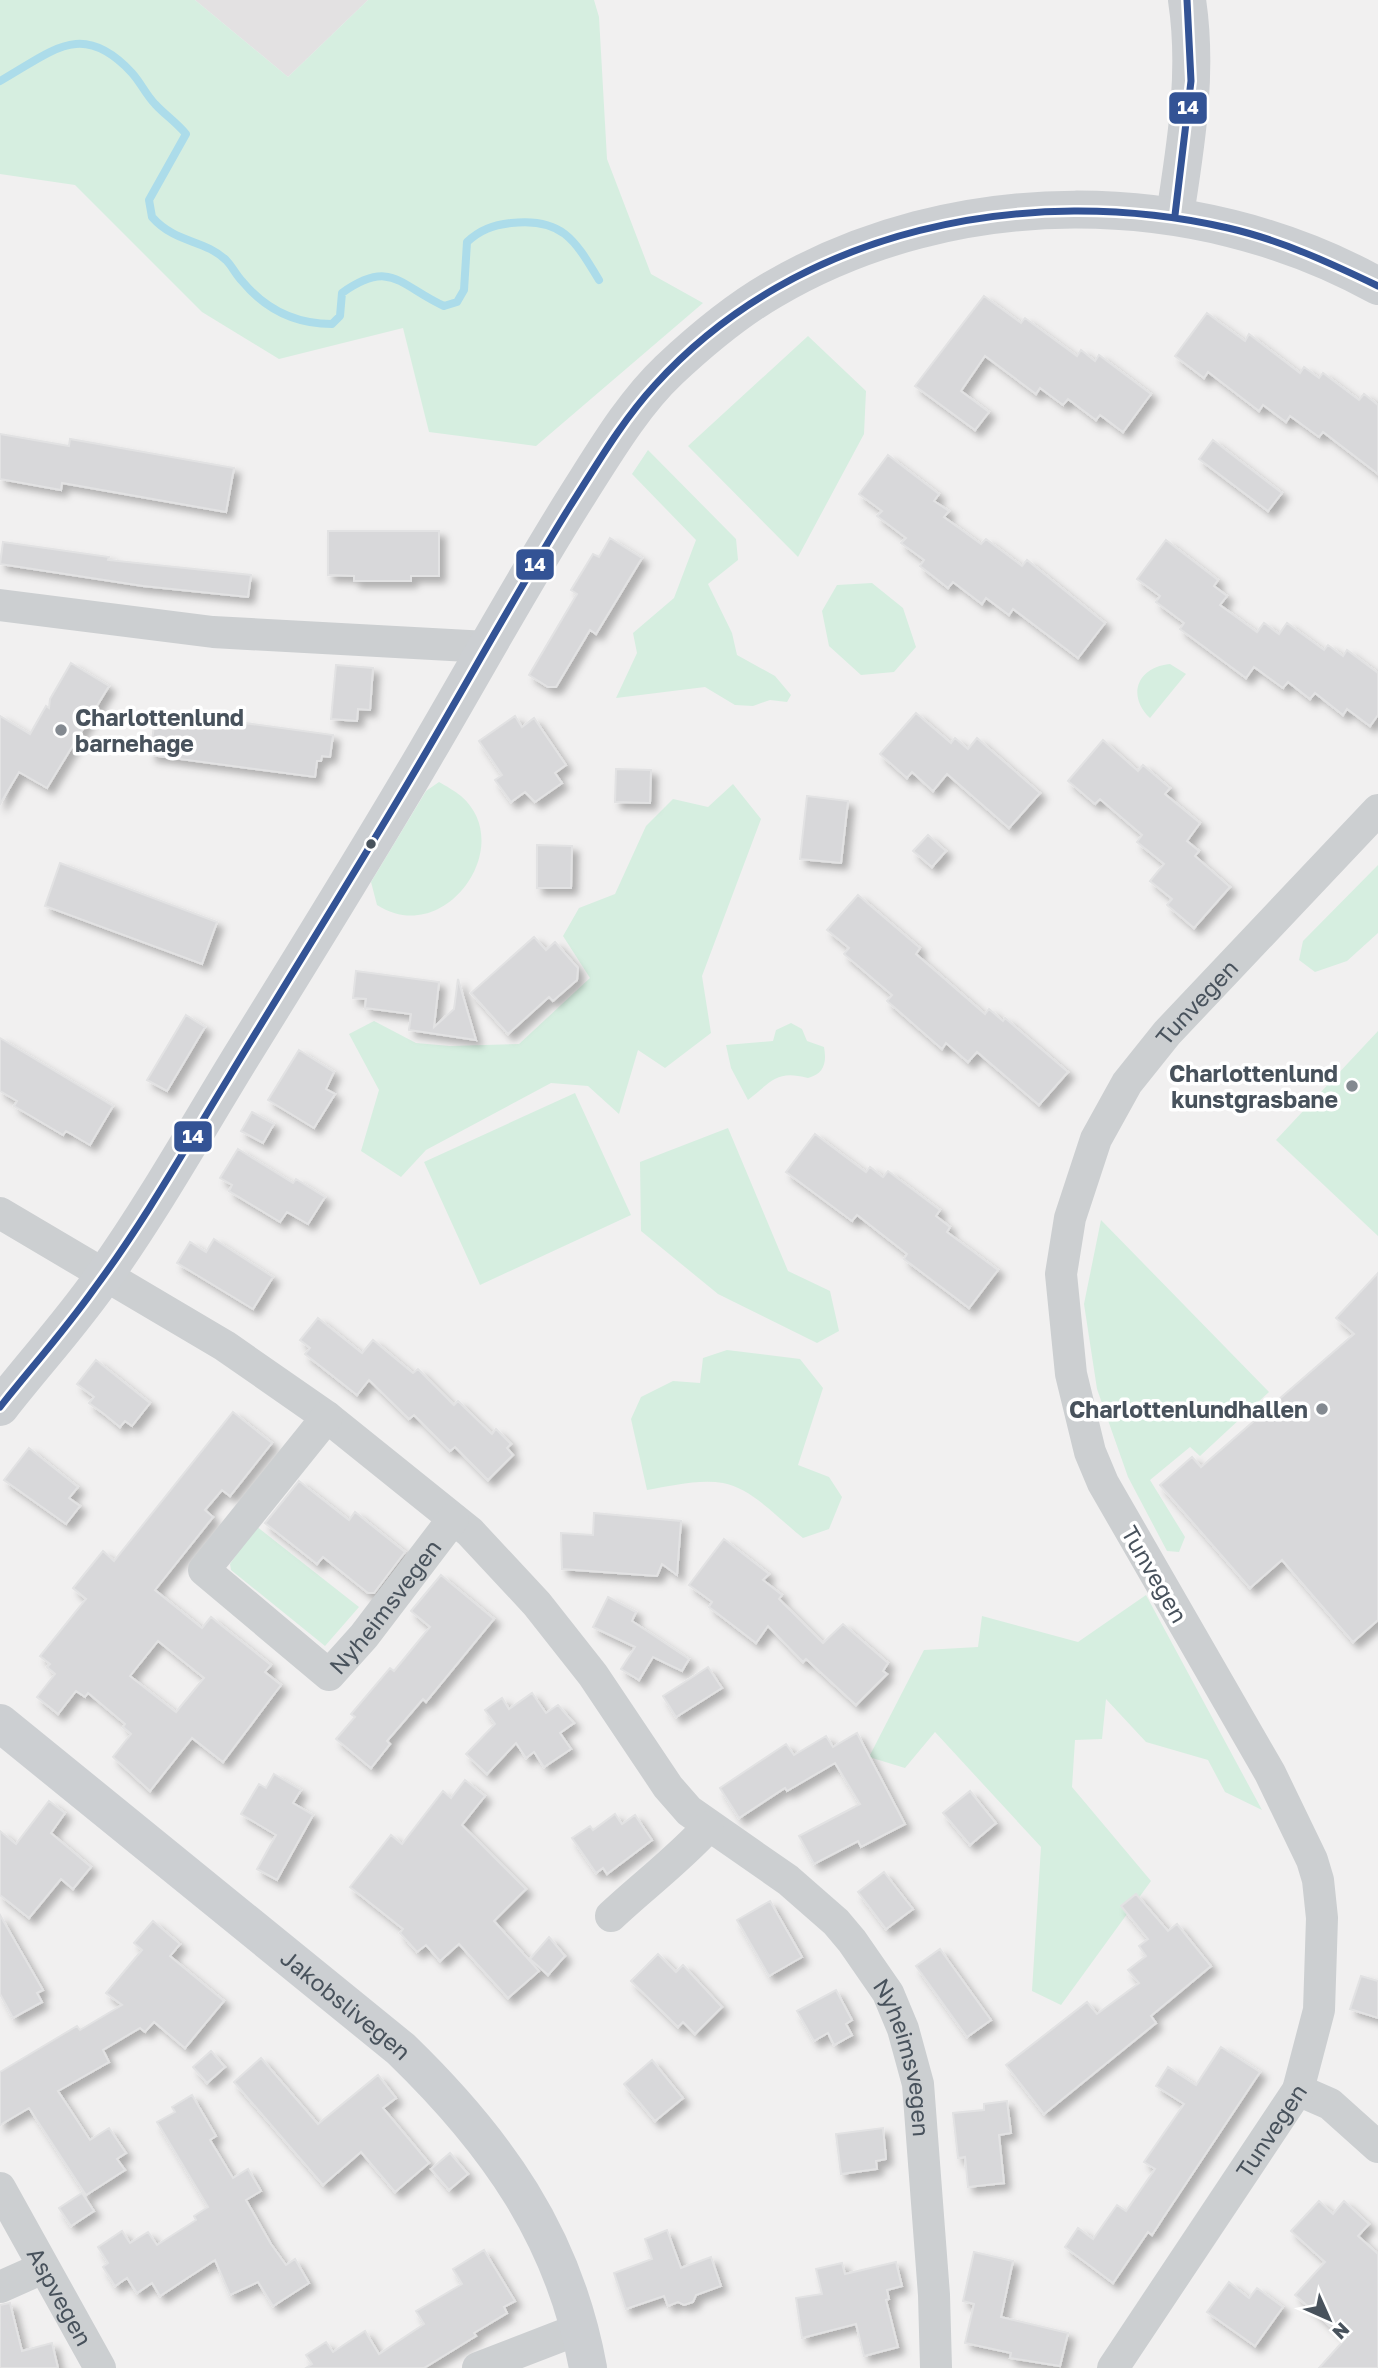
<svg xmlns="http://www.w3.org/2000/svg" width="1378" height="2368" viewBox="0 0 1378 2368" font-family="'Golos Text',sans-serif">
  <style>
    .education { fill: #e3e1e2 }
    .green { fill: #d6eee0 }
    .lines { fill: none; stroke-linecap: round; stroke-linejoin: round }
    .stream { stroke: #acdcea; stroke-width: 8 }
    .building { fill: #d8d8da; stroke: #e2e2e3; stroke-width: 2; fill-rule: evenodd; filter: url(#shadow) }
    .street { stroke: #cccfd1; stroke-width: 32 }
    .secondary { stroke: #cccfd2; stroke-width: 38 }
    .bus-1-casing { stroke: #fff; stroke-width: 12 }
    .bus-1 { stroke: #335395; stroke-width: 7 }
    .poi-dot { fill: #838990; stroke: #fff; stroke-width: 2.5 }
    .bus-dot { fill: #48525c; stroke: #fff; stroke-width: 2.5 }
    .labels { text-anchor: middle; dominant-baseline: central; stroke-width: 7; stroke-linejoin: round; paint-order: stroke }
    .poi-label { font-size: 23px; font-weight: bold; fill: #48525c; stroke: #fff; text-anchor: end }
    .street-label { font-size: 23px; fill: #48525c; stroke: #fff }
    .line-badge { stroke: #fff; stroke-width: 2.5 }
    .badge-label { font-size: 19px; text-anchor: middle; font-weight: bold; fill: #fff }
  </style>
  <defs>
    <filter id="shadow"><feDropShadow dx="6" dy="6" stdDeviation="3.5" flood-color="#0004"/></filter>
  </defs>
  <rect width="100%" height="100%" fill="#f1f0f0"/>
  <path class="education" d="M 195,0 L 368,0 L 288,77 Z"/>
  <path class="green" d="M 0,0 L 195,0 L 288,77 L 368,0 L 594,0 L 599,17 L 607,159 L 651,274 L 703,303 L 536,446 L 429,432 L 403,328 L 279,359 L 202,312 L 75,185 L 0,174 Z
    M 808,336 L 866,391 L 864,434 L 798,557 L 688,446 Z
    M 648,450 L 736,539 L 738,560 L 708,584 L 732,633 L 737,655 L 775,676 L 791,695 L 787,702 L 770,700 L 753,706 L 735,705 L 705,687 L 616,698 L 637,653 L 633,633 L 674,598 L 696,540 L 632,474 Z
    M 872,583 L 903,608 L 916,647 L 894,672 L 861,675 L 829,646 L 822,611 L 837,585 Z
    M 1170,664 L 1186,674 L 1150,718 C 1126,695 1138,667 1170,664 Z
    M 439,782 C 446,786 455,791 461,796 C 518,845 445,949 377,905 L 371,882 L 426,791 Z
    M 733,784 L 761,819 L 702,976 L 711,1033 L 665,1068 L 638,1050 L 619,1114 L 588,1086 L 551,1083 L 426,1150 L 401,1177 L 361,1151 L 379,1090 L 349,1034 L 374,1021 L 416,1043 L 450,1046 L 519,1044 L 590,978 L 563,936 L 579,908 L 615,894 L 646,826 L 673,799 L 708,807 Z
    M 1378,865 L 1378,933 L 1347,961 L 1315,972 L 1299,960 L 1303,941 Z
    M 791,1023 L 802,1029 L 807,1041 L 824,1047 C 827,1063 824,1074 808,1078 C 777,1070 773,1080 748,1100 L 731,1068 L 726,1045 L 773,1041 L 776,1030 Z
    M 1378,1031 L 1378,1236 L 1276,1140 Z
    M 575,1093 L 631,1215 L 480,1285 L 424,1162 Z
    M 728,1128 L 788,1271 L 830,1291 L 839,1331 L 817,1343 L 718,1294 L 641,1231 L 640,1162 Z
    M 1101,1220 L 1269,1392 L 1200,1456 L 1190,1447 L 1150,1480 L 1185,1537 L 1179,1552 L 1167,1551 L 1128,1477 L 1097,1389 L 1084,1304 Z
    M 727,1350 L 800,1359 L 823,1388 L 798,1465 L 829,1477 L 842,1497 L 829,1529 L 803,1538 C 781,1521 752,1488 723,1483 C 699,1479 671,1486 647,1490 L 631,1419 L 641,1397 L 673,1381 L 700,1383 L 703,1358 Z
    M 256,1526 L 359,1607 L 325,1646 L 231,1570 L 230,1564 Z
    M 1146,1595 L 1262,1810 L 1225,1792 L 1208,1760 L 1146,1742 L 1106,1699 L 1102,1739 L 1075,1740 L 1072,1787 L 1151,1881 L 1061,2005 L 1032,1991 L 1041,1847 L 935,1732 L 905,1768 L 869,1757 L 924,1650 L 978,1647 L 982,1616 L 1078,1642 Z"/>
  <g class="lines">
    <path class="stream" d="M 0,81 C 53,51 82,19 132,73 C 141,83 146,95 155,104 C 165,115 176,122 186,134 L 149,200 L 152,217 C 176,244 204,239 226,260 C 232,266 236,275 242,281 C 265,309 296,324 332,324 L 340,316 L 342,293 C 391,258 400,286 444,306 L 457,302 L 464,290 L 467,242 C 480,230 493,225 511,223 C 562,217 575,240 599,280"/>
  </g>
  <path class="building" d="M 984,296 L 1021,323 L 1025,318 L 1077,356 L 1081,350 L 1095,361 L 1099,355 L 1151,394 L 1123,432 L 1100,415 L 1096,420 L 1068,399 L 1063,405 L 1040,388 L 1036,394 L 985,356 L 961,391 L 989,412 L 975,430 L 915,386 Z
    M 1207,313 L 1245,341 L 1249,334 L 1300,373 L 1304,367 L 1319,378 L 1323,373 L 1359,400 L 1364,394 L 1378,405 L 1378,474 L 1323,432 L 1319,437 L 1290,416 L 1286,422 L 1263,405 L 1259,411 L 1208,372 L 1204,378 L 1175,356 Z
    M 0,434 L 69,446 L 70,439 L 234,468 L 226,512 L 62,483 L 61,490 L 0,479 Z
    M 1213,440 L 1282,493 L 1268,511 L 1199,459 Z
    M 888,455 L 939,494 L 934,501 L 949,511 L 944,517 L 981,544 L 986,539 L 1022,566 L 1027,560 L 1105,623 L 1078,658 L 1013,609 L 1009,615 L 986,598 L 982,604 L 953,582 L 948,588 L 920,566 L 924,560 L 901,543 L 906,538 L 877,516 L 882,511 L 859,494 Z
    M 328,531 L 439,531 L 439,576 L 411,576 L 411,581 L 354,581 L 354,576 L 328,575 Z
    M 610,538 L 642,558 L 596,634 L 590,630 L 556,687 L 548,687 L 529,675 L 577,594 L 571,590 L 593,554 L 599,557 Z
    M 1166,540 L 1218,580 L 1214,586 L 1227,596 L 1220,605 L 1257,632 L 1264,623 L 1279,634 L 1287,623 L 1324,650 L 1328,645 L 1343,656 L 1347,650 L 1378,673 L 1378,715 L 1370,726 L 1347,709 L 1343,715 L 1315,693 L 1310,699 L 1288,682 L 1283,688 L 1254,667 L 1246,678 L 1180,629 L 1184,623 L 1156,602 L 1160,596 L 1137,579 Z
    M 3,542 L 109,557 L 108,560 L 251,575 L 248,597 L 143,586 L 0,564 Z
    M 71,663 L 109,686 L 47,788 L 19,772 L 0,804 L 0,716 L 30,734 L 46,706 L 49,708 L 50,699 Z
    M 336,665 L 373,668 L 370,710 L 358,709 L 357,721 L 331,719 Z
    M 156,711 L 333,735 L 330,757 L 322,756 L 321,761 L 317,761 L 315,777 L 150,755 Z
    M 916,713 L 951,743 L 955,738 L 968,749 L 977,738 L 1040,793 L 1009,828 L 947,774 L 933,791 L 912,772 L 907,778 L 880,754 Z
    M 515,716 L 522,727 L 534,718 L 566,765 L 555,773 L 562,783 L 535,802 L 525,792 L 511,802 L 495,780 L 502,775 L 479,741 Z
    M 1103,740 L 1138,771 L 1143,765 L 1170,788 L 1165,794 L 1200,823 L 1187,841 L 1199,851 L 1195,856 L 1230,887 L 1194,928 L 1167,905 L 1172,899 L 1150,881 L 1164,864 L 1137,842 L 1142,835 L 1100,799 L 1095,804 L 1068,781 Z
    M 616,769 L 651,770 L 650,803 L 615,802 Z
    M 807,796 L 848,801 L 841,863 L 800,859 Z
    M 928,835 L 946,851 L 932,867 L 913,851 Z
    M 537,845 L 572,846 L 571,888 L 537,888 Z
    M 60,863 L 217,922 L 202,964 L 45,906 Z
    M 858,895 L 920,948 L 916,954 L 985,1014 L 989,1009 L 1003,1021 L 1005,1018 L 1068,1072 L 1039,1105 L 977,1052 L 968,1062 L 946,1043 L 942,1049 L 887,1001 L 892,995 L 844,954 L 849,948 L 827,930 Z
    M 534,937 L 546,950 L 555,942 L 578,968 L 577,980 L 553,1001 L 549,997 L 508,1034 L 471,993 Z
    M 356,971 L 439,982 L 434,1027 L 454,1009 L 458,979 L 476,1040 L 409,1030 L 411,1014 L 365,1008 L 366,999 L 353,998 Z
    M 186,1015 L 205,1027 L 167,1091 L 147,1080 Z
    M 0,1038 L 113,1106 L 90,1145 L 66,1131 L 63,1135 L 14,1106 L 17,1101 L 0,1091 Z
    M 299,1050 L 334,1072 L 326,1089 L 335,1094 L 314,1128 L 268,1100 Z
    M 252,1112 L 274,1124 L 263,1143 L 241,1131 Z
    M 815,1134 L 866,1172 L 870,1167 L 883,1177 L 888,1171 L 940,1210 L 936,1216 L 950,1227 L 947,1232 L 998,1270 L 969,1308 L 904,1259 L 907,1254 L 857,1215 L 852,1221 L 786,1172 Z
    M 238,1149 L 293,1183 L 296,1179 L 325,1197 L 308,1224 L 287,1212 L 280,1222 L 229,1191 L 232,1185 L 220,1178 Z
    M 214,1239 L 273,1277 L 253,1309 L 177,1263 L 190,1242 L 206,1252 Z
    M 1378,1273 L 1378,1620 L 1353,1642 L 1282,1560 L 1250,1588 L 1160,1485 L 1192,1457 L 1201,1467 L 1354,1334 L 1336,1318 Z
    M 318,1318 L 362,1353 L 373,1340 L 413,1373 L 418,1369 L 454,1405 L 458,1401 L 492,1434 L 496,1429 L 511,1444 L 507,1448 L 513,1455 L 488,1480 L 455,1447 L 450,1451 L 414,1415 L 409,1419 L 369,1380 L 357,1395 L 305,1354 L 310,1348 L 300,1340 Z
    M 96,1360 L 150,1403 L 132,1426 L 125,1421 L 120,1427 L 104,1414 L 89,1403 L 94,1397 L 77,1384 Z
    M 233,1412 L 272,1443 L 230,1496 L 222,1490 L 205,1510 L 213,1517 L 155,1590 L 202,1628 L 211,1617 L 271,1665 L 265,1672 L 281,1685 L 223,1762 L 192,1738 L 150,1791 L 113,1757 L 131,1734 L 123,1727 L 125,1724 L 88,1693 L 85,1697 L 76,1691 L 58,1714 L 37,1697 L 55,1674 L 47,1667 L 50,1664 L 40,1656 L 86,1599 L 73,1588 L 103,1551 L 114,1561 ZM 158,1641 L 204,1678 L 176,1712 L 130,1676 Z
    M 29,1448 L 78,1487 L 69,1498 L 80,1506 L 66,1524 L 4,1480 Z
    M 299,1481 L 349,1520 L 355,1512 L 405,1552 L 374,1593 L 368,1593 L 323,1557 L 317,1564 L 265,1523 Z
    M 594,1513 L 681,1521 L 677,1575 L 662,1564 L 657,1576 L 562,1569 L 561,1533 L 593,1535 Z
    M 724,1539 L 769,1574 L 763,1580 L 782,1595 L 779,1599 L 823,1643 L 843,1624 L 888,1663 L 883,1671 L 887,1674 L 856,1705 L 806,1659 L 803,1662 L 768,1626 L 756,1643 L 709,1607 L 712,1602 L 689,1585 Z
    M 441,1575 L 494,1619 L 426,1702 L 423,1699 L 387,1741 L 390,1744 L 371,1768 L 336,1739 L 355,1717 L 351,1714 L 390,1668 L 394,1671 L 430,1627 L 411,1611 Z
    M 608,1597 L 636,1612 L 632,1621 L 689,1659 L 682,1671 L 653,1657 L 639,1680 L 621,1669 L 635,1647 L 593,1627 Z
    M 708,1667 L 722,1688 L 676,1717 L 663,1696 Z
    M 532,1693 L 546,1713 L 558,1705 L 574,1723 L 560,1733 L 571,1749 L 544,1767 L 534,1752 L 526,1758 L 516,1743 L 487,1774 L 466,1754 L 495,1724 L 485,1710 L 502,1698 L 509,1709 Z
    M 857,1733 L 905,1824 L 861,1847 L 858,1841 L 814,1864 L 799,1836 L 860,1804 L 835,1763 L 787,1791 L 785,1788 L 739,1818 L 720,1788 L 786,1744 L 794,1755 L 826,1736 L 833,1747 Z
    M 274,1774 L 301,1790 L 293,1803 L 313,1815 L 277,1880 L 257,1869 L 276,1835 L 241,1814 L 259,1784 L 266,1788 Z
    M 465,1780 L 485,1796 L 462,1825 L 526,1889 L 494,1921 L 539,1971 L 508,1998 L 459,1944 L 440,1961 L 426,1945 L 417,1952 L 400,1933 L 403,1929 L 350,1887 L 391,1835 L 402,1844 L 443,1791 L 451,1798 Z
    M 970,1791 L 996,1823 L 970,1845 L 943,1813 Z
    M 49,1801 L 65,1813 L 51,1833 L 91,1867 L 73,1889 L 61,1879 L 29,1918 L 0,1895 L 0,1831 L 16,1844 Z
    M 615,1814 L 622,1824 L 635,1815 L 652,1840 L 607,1874 L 603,1868 L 596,1873 L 572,1838 L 590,1826 L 593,1830 Z
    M 884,1872 L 913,1909 L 886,1929 L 858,1892 Z
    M 1136,1894 L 1168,1931 L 1177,1924 L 1211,1966 L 1151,2016 L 1156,2023 L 1044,2114 L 1006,2065 L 1087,2002 L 1097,2014 L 1139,1983 L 1128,1970 L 1146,1956 L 1139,1946 L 1148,1939 L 1121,1906 Z
    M 770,1901 L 802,1957 L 769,1976 L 737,1920 Z
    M 0,1915 L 43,1990 L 37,1993 L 42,2002 L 13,2018 L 0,1994 Z
    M 153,1921 L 180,1944 L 170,1956 L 224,2001 L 185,2048 L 154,2022 L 145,2032 L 140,2028 L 103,2050 L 109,2062 L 58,2091 L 90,2140 L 109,2128 L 126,2153 L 117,2159 L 125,2170 L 86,2195 L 29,2108 L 0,2125 L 0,2072 L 77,2026 L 80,2030 L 122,2005 L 106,1993 L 142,1950 L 134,1943 Z
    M 549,1937 L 565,1956 L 548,1975 L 530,1959 Z
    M 940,1949 L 991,2020 L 967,2037 L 916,1966 Z
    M 658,1954 L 676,1972 L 683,1965 L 722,2007 L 695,2034 L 683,2022 L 678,2027 L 631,1981 Z
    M 1361,1976 L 1378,1981 L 1378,2018 L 1350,2009 Z
    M 836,1990 L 852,2020 L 846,2024 L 852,2035 L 834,2045 L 828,2033 L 814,2041 L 797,2011 Z
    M 1221,2047 L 1260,2072 L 1163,2218 L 1152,2235 L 1148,2232 L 1113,2283 L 1065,2247 L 1078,2228 L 1093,2239 L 1117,2205 L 1126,2211 L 1155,2169 L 1144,2162 L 1184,2104 L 1156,2086 L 1168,2067 L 1196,2085 Z
    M 211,2051 L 225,2067 L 207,2083 L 193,2067 Z
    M 261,2058 L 318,2124 L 378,2075 L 396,2098 L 383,2108 L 429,2163 L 395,2192 L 361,2152 L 323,2185 L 234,2082 Z
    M 652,2060 L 683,2098 L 655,2121 L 624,2084 Z
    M 192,2095 L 216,2136 L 210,2140 L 233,2178 L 248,2169 L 261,2191 L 246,2200 L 271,2244 L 286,2265 L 295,2259 L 309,2283 L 273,2306 L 258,2282 L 230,2295 L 215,2260 L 160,2296 L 152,2283 L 137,2293 L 127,2278 L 115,2286 L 103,2267 L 108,2263 L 98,2247 L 122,2231 L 130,2243 L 148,2232 L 157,2245 L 196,2220 L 194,2216 L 208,2207 L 157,2122 L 175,2112 L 172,2107 Z
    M 1007,2101 L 1011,2133 L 999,2135 L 1004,2183 L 968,2187 L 965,2157 L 958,2158 L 953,2113 L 984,2110 L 984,2104 Z
    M 883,2128 L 886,2159 L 876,2161 L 877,2169 L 841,2174 L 836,2134 Z
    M 450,2153 L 468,2174 L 449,2190 L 431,2169 Z
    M 82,2193 L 94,2211 L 71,2226 L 59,2208 Z
    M 1319,2201 L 1333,2214 L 1344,2201 L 1369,2224 L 1358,2236 L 1378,2254 L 1378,2368 L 1319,2368 L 1345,2339 L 1295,2295 L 1325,2262 L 1291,2231 Z
    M 667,2230 L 681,2268 L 711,2257 L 721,2286 L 696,2295 L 693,2302 L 684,2305 L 678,2302 L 668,2306 L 664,2296 L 626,2309 L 614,2273 L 652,2259 L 645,2239 Z
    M 484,2250 L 515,2301 L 504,2307 L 507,2313 L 474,2333 L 476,2336 L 424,2368 L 306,2368 L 312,2364 L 306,2355 L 326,2342 L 333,2352 L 365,2331 L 379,2354 L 424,2324 L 416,2311 L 462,2284 L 453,2269 Z
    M 974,2252 L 1013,2261 L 1001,2317 L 1068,2333 L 1060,2366 L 1010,2358 L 1011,2353 L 965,2343 L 974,2304 L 963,2301 Z
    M 896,2262 L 902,2286 L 887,2290 L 889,2299 L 886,2300 L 898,2347 L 864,2356 L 856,2324 L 802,2338 L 796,2298 L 822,2294 L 816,2269 L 842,2263 L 845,2274 Z
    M 1229,2282 L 1249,2298 L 1257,2288 L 1283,2307 L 1255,2346 L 1207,2312 Z
    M 10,2303 L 22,2351 L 52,2343 L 58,2368 L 0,2368 L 0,2305 Z"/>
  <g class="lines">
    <g class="street">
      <path d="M 0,605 L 213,632 L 487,647"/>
      <path id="s1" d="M 0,1213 L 225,1346 L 327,1417 L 470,1532 L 537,1604 L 593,1675 L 668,1787 L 689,1811 L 788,1880 L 836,1922 L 852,1941 L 888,1993 L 903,2029 L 918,2084 L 934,2295 L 936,2368"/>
      <path id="s2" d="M 327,1417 L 204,1570 L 329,1675 L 364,1636 L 453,1519"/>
      <path d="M 611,1916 C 643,1886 679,1859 708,1827"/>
      <path d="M 1298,2090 L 1330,2104 L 1378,2147"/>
      <path id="s3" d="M 0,2188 L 100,2368"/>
      <path d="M 0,2287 L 43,2268"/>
      <path d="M 478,2368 L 579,2329"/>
      <path id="s4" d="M 1113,2368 L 1298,2090 L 1319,2010 L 1322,1918 L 1318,1880 L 1312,1860 L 1270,1773 L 1103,1483 L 1090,1452 L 1071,1374 L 1061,1274 L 1070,1218 L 1096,1139 L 1127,1083 L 1167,1033 L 1378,810"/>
    </g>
    <g class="secondary">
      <path d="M 1175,215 C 1186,143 1198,73 1187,0"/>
      <path d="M 0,1407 C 35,1362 74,1320 106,1273 C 156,1202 199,1125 244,1052 C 306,952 368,852 427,751 C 478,664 526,576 580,491 C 606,450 634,403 669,370 C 701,340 734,312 772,290 C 954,183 1194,184 1378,286"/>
      <path id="s5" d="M 0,1723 L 401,2049 C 496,2141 564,2236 588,2368"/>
    </g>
    <g class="bus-1-casing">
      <path id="bus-1" d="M 1175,215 L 1191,81 L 1187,0
        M 0,1407 C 31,1368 65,1330 94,1289 C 144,1222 185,1149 229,1077 C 284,986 341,895 396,803 C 455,705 509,605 569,508 C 596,466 621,422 655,385 C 797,228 1028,182 1228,228 C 1281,240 1330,263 1378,286"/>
    </g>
    <use href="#bus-1" class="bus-1"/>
  </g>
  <g class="poi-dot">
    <circle cx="61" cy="730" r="7"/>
    <circle cx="1352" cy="1086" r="7"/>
    <circle cx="1322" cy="1409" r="7"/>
  </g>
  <circle class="bus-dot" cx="371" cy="844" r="6"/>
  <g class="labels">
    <g class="poi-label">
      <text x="75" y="717" text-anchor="start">Charlottenlund<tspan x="75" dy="26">barnehage</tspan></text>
      <text x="1338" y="1073">Charlottenlund<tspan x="1338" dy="26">kunstgrasbane</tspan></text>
      <text x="1308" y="1409">Charlottenlundhallen</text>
    </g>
    <g class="street-label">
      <text stroke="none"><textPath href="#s4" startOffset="1524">Tunvegen</textPath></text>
      <text transform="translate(1155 1574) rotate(60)">Tunvegen</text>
      <text stroke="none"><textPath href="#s2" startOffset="448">Nyheimsvegen</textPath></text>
      <text stroke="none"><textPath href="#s5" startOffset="446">Jakobslivegen</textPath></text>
      <text stroke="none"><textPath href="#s1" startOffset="1264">Nyheimsvegen</textPath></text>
      <text stroke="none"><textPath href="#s4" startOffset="285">Tunvegen</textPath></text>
      <text stroke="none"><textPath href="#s3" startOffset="124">Aspvegen</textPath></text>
    </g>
  </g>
  <g class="line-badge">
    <rect x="1168" y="91" width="40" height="34" rx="7" fill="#335395"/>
    <rect x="515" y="548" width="40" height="33" rx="7" fill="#335395"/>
    <rect x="173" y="1120" width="40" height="33" rx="7" fill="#335395"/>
  </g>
  <g class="badge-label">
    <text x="1188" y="114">14</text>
    <text x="535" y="571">14</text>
    <text x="193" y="1143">14</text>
  </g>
  <g transform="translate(1329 2319) rotate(135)" stroke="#ffffff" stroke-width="5" paint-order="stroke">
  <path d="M0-5L12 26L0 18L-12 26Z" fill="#48525c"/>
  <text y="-10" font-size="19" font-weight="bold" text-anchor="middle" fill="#48525c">N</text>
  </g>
</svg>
